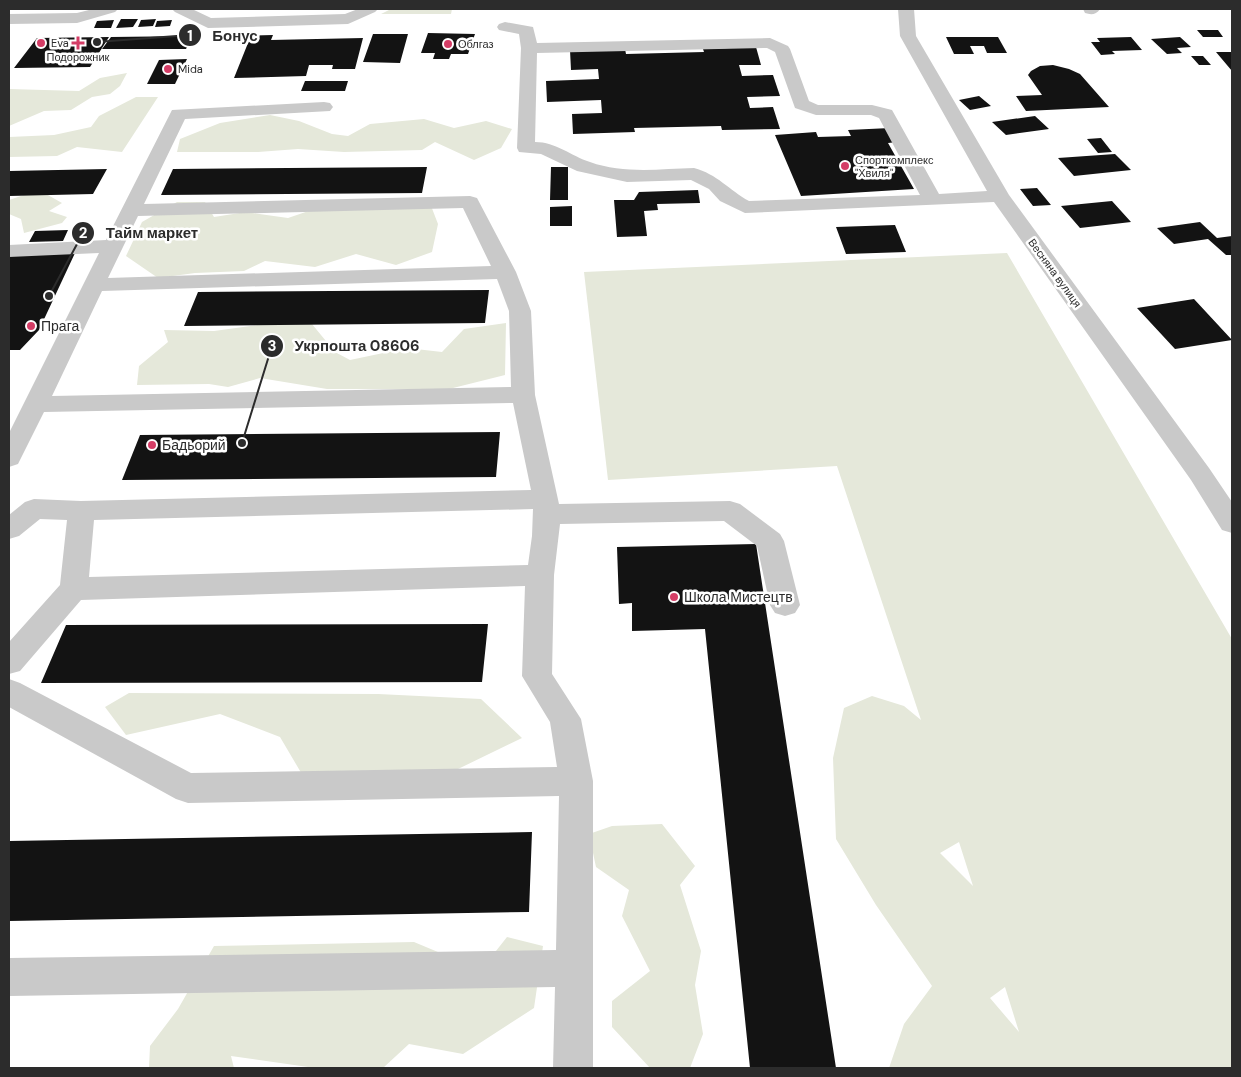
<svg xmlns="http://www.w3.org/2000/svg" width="1241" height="1077" viewBox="0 0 1241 1077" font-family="'DM Sans',sans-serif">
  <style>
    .green { fill: #e5e8da; fill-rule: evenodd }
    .building { fill: #131313 }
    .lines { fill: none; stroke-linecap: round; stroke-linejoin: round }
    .minor { fill: #c9c9c9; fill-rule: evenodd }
    .poi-dot { fill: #d43d66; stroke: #fff; stroke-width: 2 }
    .labels { text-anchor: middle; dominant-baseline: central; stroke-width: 5; stroke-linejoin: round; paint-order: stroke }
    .far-poi-label { font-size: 11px; fill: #2c2c2c; stroke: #fff; text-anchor: start }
    .far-street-label { font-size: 11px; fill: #2c2c2c; stroke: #fff }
    .poi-label { font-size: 14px; fill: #2c2c2c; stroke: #fff; text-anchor: start }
    .leader { fill: none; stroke: #2c2c2c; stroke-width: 2 }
    .callout-dot { fill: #2c2c2c; stroke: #fff; stroke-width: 2 }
    .mark-label { font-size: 15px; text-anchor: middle; font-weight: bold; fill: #fff }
    .callout-label { font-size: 15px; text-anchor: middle; font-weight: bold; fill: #2c2c2c; stroke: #fff; stroke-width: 5; stroke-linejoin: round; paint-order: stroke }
  </style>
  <rect width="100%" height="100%" fill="#fff"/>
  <path class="green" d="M 391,9 L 452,9 L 451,14 L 381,14 Z
    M 127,73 L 120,86 L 110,94 L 92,97 L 71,110 L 44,111 L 9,126 L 9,89 L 79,91 L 100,78 Z
    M 136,97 L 158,97 L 122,152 L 77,147 L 57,156 L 9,157 L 9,137 L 54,135 L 91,127 L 99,116 Z
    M 270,115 L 299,121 L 332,134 L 348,136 L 370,124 L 424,119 L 454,128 L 486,121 L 512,129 L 501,148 L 474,160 L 435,142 L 422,150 L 344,152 L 298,149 L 258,152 L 177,152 L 180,139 L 220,123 Z
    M 39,190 L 62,203 L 49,211 L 67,217 L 62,223 L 24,233 L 21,219 L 9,214 L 9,200 Z
    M 428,198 L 438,224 L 432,252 L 396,265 L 356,254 L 315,267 L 265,261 L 244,271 L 195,273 L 158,278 L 126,256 L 142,222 L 177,202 L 205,202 L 214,217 L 246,212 L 288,218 L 338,201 Z
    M 1007,253 L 1232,639 L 1232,1068 L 889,1068 L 904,1024 L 932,986 L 876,905 L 836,839 L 833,758 L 844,708 L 872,696 L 904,706 L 921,720 L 837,466 L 608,480 L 584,272 ZM 959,842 L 973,886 L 940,853 ZM 1005,987 L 1019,1032 L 990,998 Z
    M 307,318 L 335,352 L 350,360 L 407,348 L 442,352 L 464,329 L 506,323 L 505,375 L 449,389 L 327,389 L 260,378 L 228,387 L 209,384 L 137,385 L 139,366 L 168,342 L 164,330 L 214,331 Z
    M 129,693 L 378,694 L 481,699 L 522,738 L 458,769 L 303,776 L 280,737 L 220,714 L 126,735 L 105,707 Z
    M 662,824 L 695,866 L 680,885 L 701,951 L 695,985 L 703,1034 L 690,1068 L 650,1068 L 612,1027 L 612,1001 L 650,971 L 622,916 L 629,890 L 596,867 L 589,834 L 612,826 Z
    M 507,937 L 543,946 L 534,1008 L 463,1054 L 409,1044 L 383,1068 L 315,1068 L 231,1056 L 234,1068 L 149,1068 L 150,1046 L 178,1009 L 214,946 L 414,942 L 481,970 Z"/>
  <path class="building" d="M 121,19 L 138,19 L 133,27 L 116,28 Z
    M 156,19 L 153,26 L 138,27 L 141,20 Z
    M 114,20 L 111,28 L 94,28 L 97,21 Z
    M 172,20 L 170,26 L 155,27 L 157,21 Z
    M 1197,30 L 1218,30 L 1223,37 L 1203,37 Z
    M 428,33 L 475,34 L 468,54 L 451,54 L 449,59 L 433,59 L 435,53 L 421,53 Z
    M 373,34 L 408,34 L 400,63 L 363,62 Z
    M 273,35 L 271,40 L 363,38 L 355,69 L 332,69 L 333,65 L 309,65 L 306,76 L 234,78 L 248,43 L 234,43 L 236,36 Z
    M 193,36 L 186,49 L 102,49 L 111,37 Z
    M 109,37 L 90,67 L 14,68 L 37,38 Z
    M 946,37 L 998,37 L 1007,53 L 987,53 L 984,46 L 970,46 L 974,54 L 954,54 Z
    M 1131,37 L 1142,50 L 1112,51 L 1115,54 L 1101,55 L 1091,42 L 1100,42 L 1097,38 Z
    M 1180,37 L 1191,47 L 1177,48 L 1182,53 L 1167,54 L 1151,39 Z
    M 756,47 L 761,65 L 739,65 L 742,76 L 773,75 L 780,96 L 747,97 L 750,108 L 773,107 L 780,129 L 722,130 L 721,126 L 634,128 L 635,132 L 573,134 L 572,114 L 602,113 L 601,100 L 547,102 L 546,81 L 599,79 L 598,69 L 571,70 L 570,50 L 625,49 L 626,54 L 704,52 L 703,49 Z
    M 1216,52 L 1232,52 L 1232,71 Z
    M 1191,56 L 1203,56 L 1211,65 L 1199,65 Z
    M 187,59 L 175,84 L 147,84 L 159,60 Z
    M 1053,65 L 1069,69 L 1080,74 L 1109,107 L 1026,111 L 1016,96 L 1042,95 L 1028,75 L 1031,71 L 1040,66 Z
    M 305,81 L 348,81 L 345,91 L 301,91 Z
    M 979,96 L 991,106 L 970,110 L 959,100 Z
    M 1035,116 L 1049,129 L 1006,135 L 992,122 Z
    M 890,128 L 898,142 L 888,143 L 914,189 L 801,196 L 775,135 L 816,132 L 818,137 L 851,136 L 848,130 Z
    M 1101,138 L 1112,152 L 1098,153 L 1087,139 Z
    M 1115,154 L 1131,170 L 1074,176 L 1058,158 Z
    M 427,167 L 422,193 L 161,195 L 173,169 Z
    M 551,167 L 568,167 L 568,200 L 550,200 Z
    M 107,169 L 93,194 L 9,196 L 9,171 Z
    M 1037,188 L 1051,205 L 1033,206 L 1020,189 Z
    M 698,190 L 700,203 L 657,204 L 658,210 L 644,211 L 647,236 L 617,237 L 614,200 L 634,200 L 639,192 Z
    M 1112,201 L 1131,222 L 1080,228 L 1061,206 Z
    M 572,206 L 572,226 L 550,226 L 550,207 Z
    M 1200,222 L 1217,238 L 1232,236 L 1232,255 L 1226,255 L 1208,239 L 1174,244 L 1157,228 Z
    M 895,225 L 906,252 L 846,254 L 836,227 Z
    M 68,230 L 63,241 L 29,242 L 35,231 Z
    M 75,253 L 39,330 L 20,350 L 9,350 L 9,255 Z
    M 489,290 L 485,323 L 184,326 L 198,292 Z
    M 1194,299 L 1232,340 L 1175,349 L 1137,308 Z
    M 500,432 L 496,477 L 122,480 L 140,435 Z
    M 756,544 L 836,1068 L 750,1068 L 705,629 L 632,631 L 632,603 L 619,604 L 617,547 Z
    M 488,624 L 482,682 L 41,683 L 66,625 Z
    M 532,832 L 529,912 L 9,921 L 9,841 Z"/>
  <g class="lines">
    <path class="minor" d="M 93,9 L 118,9 L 115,12 L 77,23 L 9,24 L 9,14 L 77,13 Z
      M 172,9 L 192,9 L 211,18 L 345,14 L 358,9 L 378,9 L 375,12 L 348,24 L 208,28 L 175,12 Z
      M 898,9 L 914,9 L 916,36 L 1009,195 L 1209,468 L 1232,502 L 1232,533 L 1222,530 L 1191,480 L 994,202 L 745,213 L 720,201 L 709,189 L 691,180 L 627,182 L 577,171 L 541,154 L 519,152 L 517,148 L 521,48 L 519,34 L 499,30 L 497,27 L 499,24 L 505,22 L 533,27 L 537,43 L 770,38 L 788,46 L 790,49 L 809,101 L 818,105 L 872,105 L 892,110 L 939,194 L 987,191 L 900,36 ZM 767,48 L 775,52 L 795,108 L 816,115 L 871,115 L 879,118 L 920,195 L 749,201 C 729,190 717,174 694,168 C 659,169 623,174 590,162 C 571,156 556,142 535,142 L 537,53 Z
      M 1083,9 L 1100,9 C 1096,15 1091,15 1085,13 Z
      M 324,102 L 330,103 L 333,107 L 330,111 L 185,119 L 144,204 L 470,196 L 477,198 L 516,272 L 531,311 L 535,395 L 559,504 L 730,501 L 740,504 L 780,534 L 784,541 L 800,605 L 795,613 L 785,616 L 775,613 L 770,605 L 757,546 L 724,521 L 560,524 L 554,575 L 552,674 L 581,719 L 593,781 L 593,1068 L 553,1068 L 555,987 L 9,996 L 9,958 L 556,950 L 559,796 L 188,803 L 176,799 L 9,707 L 9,679 L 20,683 L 191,773 L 557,767 L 550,722 L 522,676 L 525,586 L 81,600 L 20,671 L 9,674 L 9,642 L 60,585 L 67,520 L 40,519 L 19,536 L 9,539 L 9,515 L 25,502 L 34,499 L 81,501 L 531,490 L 513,403 L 44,412 L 18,464 L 9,467 L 9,433 L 99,253 L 9,257 L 9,245 L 106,240 L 172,110 ZM 463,208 L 491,266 L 108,278 L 138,216 ZM 497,279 L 509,311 L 511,387 L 52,396 L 102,291 ZM 533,509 L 532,536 L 528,565 L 89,577 L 94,520 Z"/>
  </g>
  <g class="poi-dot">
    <circle cx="41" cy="43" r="5"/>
    <path d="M75.5 35.5h5v5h5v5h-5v5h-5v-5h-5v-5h5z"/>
    <circle cx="448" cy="44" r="5"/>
    <circle cx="168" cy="69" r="5"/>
    <circle cx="845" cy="166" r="5"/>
    <circle cx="31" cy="326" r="5"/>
    <circle cx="152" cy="445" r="5"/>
    <circle cx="674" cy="597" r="5"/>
  </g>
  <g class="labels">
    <g class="far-poi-label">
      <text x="51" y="43">Eva</text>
      <text x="458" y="44">Облгаз</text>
      <text x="78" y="57" text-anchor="middle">Подорожник</text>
      <text x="178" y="69">Mida</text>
      <text x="855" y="160">Спорткомплекс<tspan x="855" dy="13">"Хвиля"</tspan></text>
    </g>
    <g class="far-street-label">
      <text transform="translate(1055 273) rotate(54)">Весняна вулиця</text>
    </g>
    <g class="poi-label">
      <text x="41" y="326">Прага</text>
      <text x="162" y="445">Бадьорий</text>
      <text x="684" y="597">Школа Мистецтв</text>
    </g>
  </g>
  <path class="leader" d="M97 42L190 35M49 296L83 233M242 443L272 346"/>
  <g class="callout-dot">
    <circle cx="97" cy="42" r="5"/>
    <circle cx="49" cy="296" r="5"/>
    <circle cx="242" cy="443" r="5"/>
    <circle cx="190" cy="35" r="12"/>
    <circle cx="83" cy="233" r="12"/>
    <circle cx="272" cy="346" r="12"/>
  </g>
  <g class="mark-label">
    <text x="190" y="41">1</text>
    <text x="83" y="238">2</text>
    <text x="272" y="351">3</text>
  </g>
  <g class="callout-label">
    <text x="235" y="41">Бонус</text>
    <text x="152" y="238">Тайм маркет</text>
    <text x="357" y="351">Укрпошта 08606</text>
  </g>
  <rect width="1241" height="1077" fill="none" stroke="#2c2c2c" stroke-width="20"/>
</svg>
